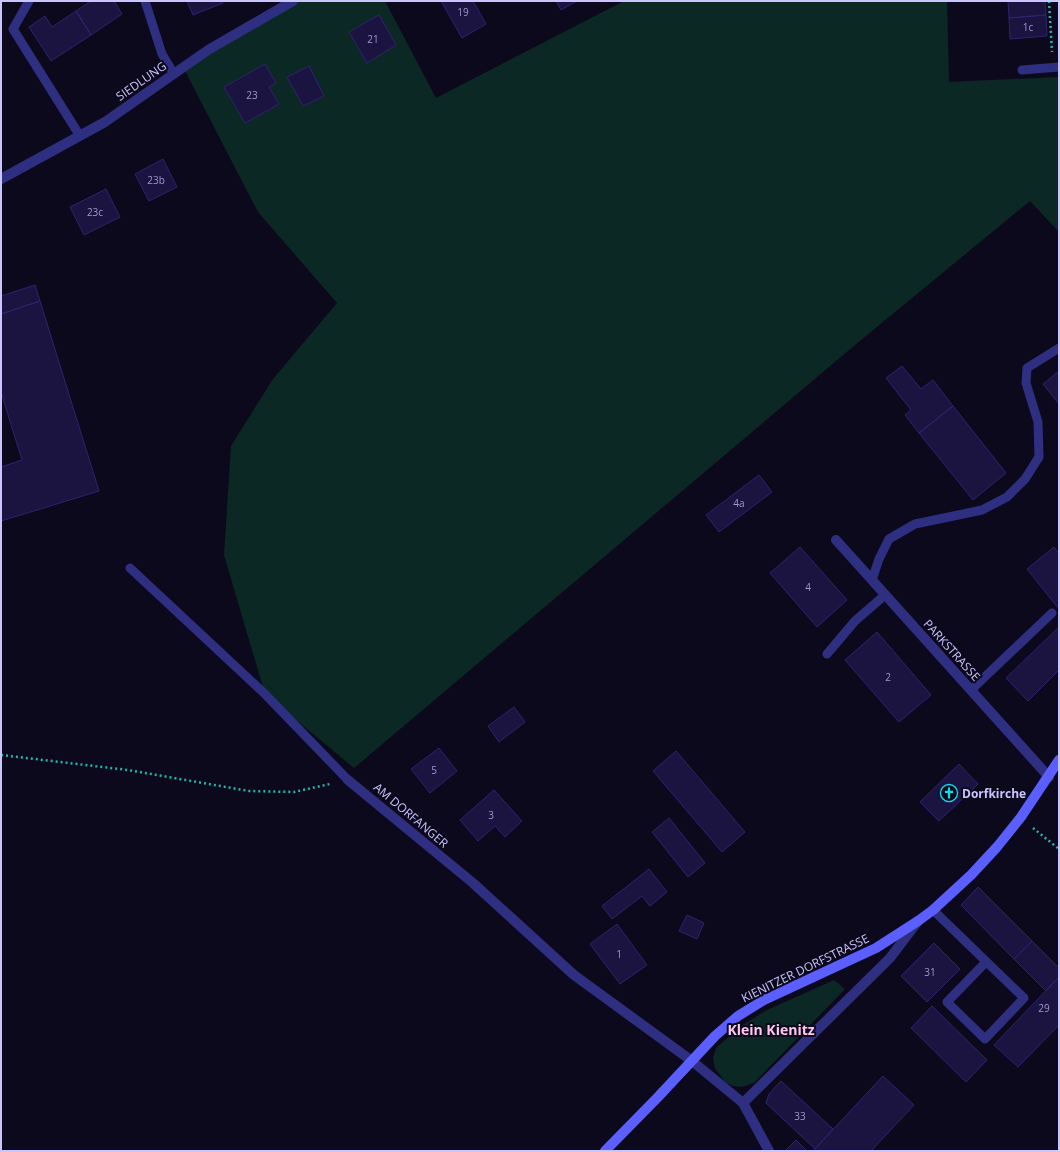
<svg xmlns="http://www.w3.org/2000/svg" width="1060" height="1152" viewBox="0 0 1060 1152" font-family="'Open Sans',sans-serif">
  <style>
    .green { fill: #0c2825 }
    .building { fill: #1b1340; stroke: #2f236f }
    .lines { fill: none; stroke-linecap: round; stroke-linejoin: round }
    .path { stroke: #20b9a9; stroke-width: 2.5; stroke-dasharray: 2 3; stroke-linecap: butt }
    .lane { stroke: #2f2f81; stroke-width: 9 }
    .street { stroke: #2f2f81; stroke-width: 10 }
    .secondary { stroke: #5c5fff; stroke-width: 10 }
    .labels { text-anchor: middle; dominant-baseline: central; stroke-width: 4; stroke-linejoin: round; paint-order: stroke }
    .number-label { font-size: 10px; fill: #9e98cf }
    .street-label { font-size: 12px; fill: #cac5ff; stroke: #0c091d }
    .poi-label { font-size: 12px; font-weight: bold; fill: #cac5ff; stroke: #0c091d; text-anchor: start }
    .quarter-label { font-size: 14px; font-weight: bold; fill: #ffc7ed; stroke: #0c091d }
  </style>
  <rect width="100%" height="100%" fill="#0c091d"/>
  <path class="green" d="M 293,1 L 385,1 L 436,98 L 624,1 L 947,1 L 949,82 L 1059,77 L 1059,232 L 1030,201 L 861,340 L 354,768 L 265,694 L 224,555 L 231,446 L 273,379 L 337,303 L 258,212 L 183,67 Z
    M 834,980 L 845,989 L 754,1083 L 742,1087 L 733,1086 L 725,1082 L 715,1068 L 713,1058 L 716,1048 L 741,1026 L 767,1010 Z"/>
  <path class="building" d="M 91,1 L 114,1 L 122,14 L 91,35 L 76,11 Z
    M 187,1 L 222,1 L 223,3 L 193,15 Z
    M 441,1 L 473,1 L 486,24 L 462,38 Z
    M 556,1 L 577,1 L 561,10 Z
    M 1008,1 L 1045,1 L 1046,15 L 1009,18 Z
    M 76,11 L 91,35 L 51,61 L 29,27 L 45,16 L 52,27 Z
    M 379,15 L 396,45 L 367,63 L 349,32 Z
    M 1046,15 L 1047,36 L 1010,39 L 1009,18 Z
    M 265,64 L 276,83 L 269,87 L 279,104 L 245,123 L 224,87 Z
    M 309,66 L 324,96 L 303,106 L 287,77 Z
    M 163,159 L 177,187 L 149,201 L 135,174 Z
    M 106,189 L 120,217 L 84,235 L 70,207 Z
    M 35,285 L 40,301 L 1,314 L 1,296 Z
    M 40,301 L 99,491 L 1,521 L 1,467 L 22,460 L 1,392 L 1,314 Z
    M 902,366 L 921,389 L 933,380 L 953,406 L 919,433 L 905,415 L 911,410 L 886,378 Z
    M 1059,371 L 1059,404 L 1043,384 Z
    M 953,406 L 1006,473 L 973,500 L 919,433 Z
    M 759,475 L 772,492 L 719,532 L 706,515 Z
    M 800,547 L 847,600 L 817,627 L 770,573 Z
    M 1054,547 L 1059,554 L 1059,609 L 1027,569 Z
    M 1059,627 L 1059,670 L 1028,701 L 1006,678 Z
    M 877,632 L 931,695 L 899,722 L 845,660 Z
    M 514,707 L 525,722 L 499,742 L 488,726 Z
    M 439,748 L 457,771 L 430,793 L 411,769 Z
    M 676,751 L 745,832 L 722,852 L 653,771 Z
    M 959,764 L 978,784 L 939,821 L 920,802 Z
    M 494,790 L 522,821 L 505,837 L 495,826 L 478,841 L 460,820 Z
    M 669,818 L 705,863 L 688,877 L 652,832 Z
    M 649,869 L 667,892 L 650,906 L 642,896 L 612,919 L 602,906 Z
    M 978,887 L 1032,941 L 1014,959 L 961,905 Z
    M 687,915 L 704,923 L 697,939 L 679,931 Z
    M 617,924 L 647,965 L 620,984 L 590,944 Z
    M 1032,941 L 1059,968 L 1059,977 L 1046,991 L 1014,959 Z
    M 934,943 L 960,969 L 927,1002 L 901,976 Z
    M 1057,979 L 1059,981 L 1059,1025 L 1018,1067 L 994,1045 Z
    M 932,1006 L 987,1060 L 966,1082 L 911,1028 Z
    M 883,1076 L 914,1105 L 871,1151 L 813,1151 Z
    M 781,1081 L 833,1129 L 815,1149 L 766,1103 L 769,1094 Z
    M 796,1140 L 807,1151 L 785,1151 Z"/>
  <g class="lines">
    <path class="path" d="M 1049,1 L 1052,52
      M 1,755 L 128,770 L 249,791 L 294,792 L 330,784
      M 1033,828 L 1059,849"/>
    <path class="lane" d="M 29,1 L 13,29 L 80,136
      M 145,1 L 162,54 L 174,74
      M 1022,70 L 1059,67
      M 130,568 L 265,694 L 348,780
      M 872,580 L 879,559 L 889,539 L 915,524 L 982,510 L 1007,497 L 1025,479 L 1039,457 L 1038,422 L 1026,383 L 1027,368 L 1059,348
      M 827,654 L 855,621 L 885,595
      M 971,690 L 1052,613
      M 933,910 L 1024,998 L 985,1039 L 947,1002 L 986,962"/>
    <path class="street" d="M 1,179 L 105,122 L 208,50 L 293,1
      M 836,540 L 1049,777
      M 348,780 L 473,883 L 574,975 L 692,1061 L 743,1103 L 769,1151
      M 743,1103 L 890,958 L 918,921"/>
    <path class="secondary" d="M 605,1151 L 658,1097 L 715,1036 L 738,1016 L 764,1000 L 876,948 L 918,921 L 933,910 L 971,875 L 997,847 L 1021,817 L 1059,760"/>
  </g>
  <defs>
    <g id="church-ring" transform="scale(0.9)"><circle r="9.5" fill="#0c091d" stroke="#00e2f0" stroke-width="1.5"/><path d="M-1.2-6h2.4v3.5h3.3v2.4h-3.3V6h-2.4V-.1h-3.3v-2.4h3.3Z" fill="#00e2f0"/></g>
  </defs>
  <g fill-rule="evenodd">
    <use href="#church-ring" x="949" y="793"/>
  </g>
  <g class="labels">
    <g class="number-label">
      <text x="463" y="12">19</text>
      <text x="1028" y="27">1c</text>
      <text x="373" y="39">21</text>
      <text x="252" y="95">23</text>
      <text x="156" y="180">23b</text>
      <text x="95" y="212">23c</text>
      <text x="739" y="503">4a</text>
      <text x="808" y="587">4</text>
      <text x="888" y="677">2</text>
      <text x="434" y="770">5</text>
      <text x="491" y="815">3</text>
      <text x="619" y="954">1</text>
      <text x="930" y="972">31</text>
      <text x="1044" y="1008">29</text>
      <text x="800" y="1116">33</text>
    </g>
    <g class="street-label">
      <text transform="translate(141 81) rotate(-35)">SIEDLUNG</text>
      <text transform="translate(952 650) rotate(48)">PARKSTRASSE</text>
      <text transform="translate(411 815) rotate(40)">AM DORFANGER</text>
      <text transform="translate(805 968) rotate(-26)">KIENITZER DORFSTRASSE</text>
    </g>
    <g class="poi-label">
      <text x="962" y="793">Dorfkirche</text>
    </g>
    <g class="quarter-label">
      <text x="771" y="1029">Klein Kienitz</text>
    </g>
  </g>
  <rect width="1060" height="1152" fill="none" stroke="#cac5ff" stroke-width="4"/>
</svg>
